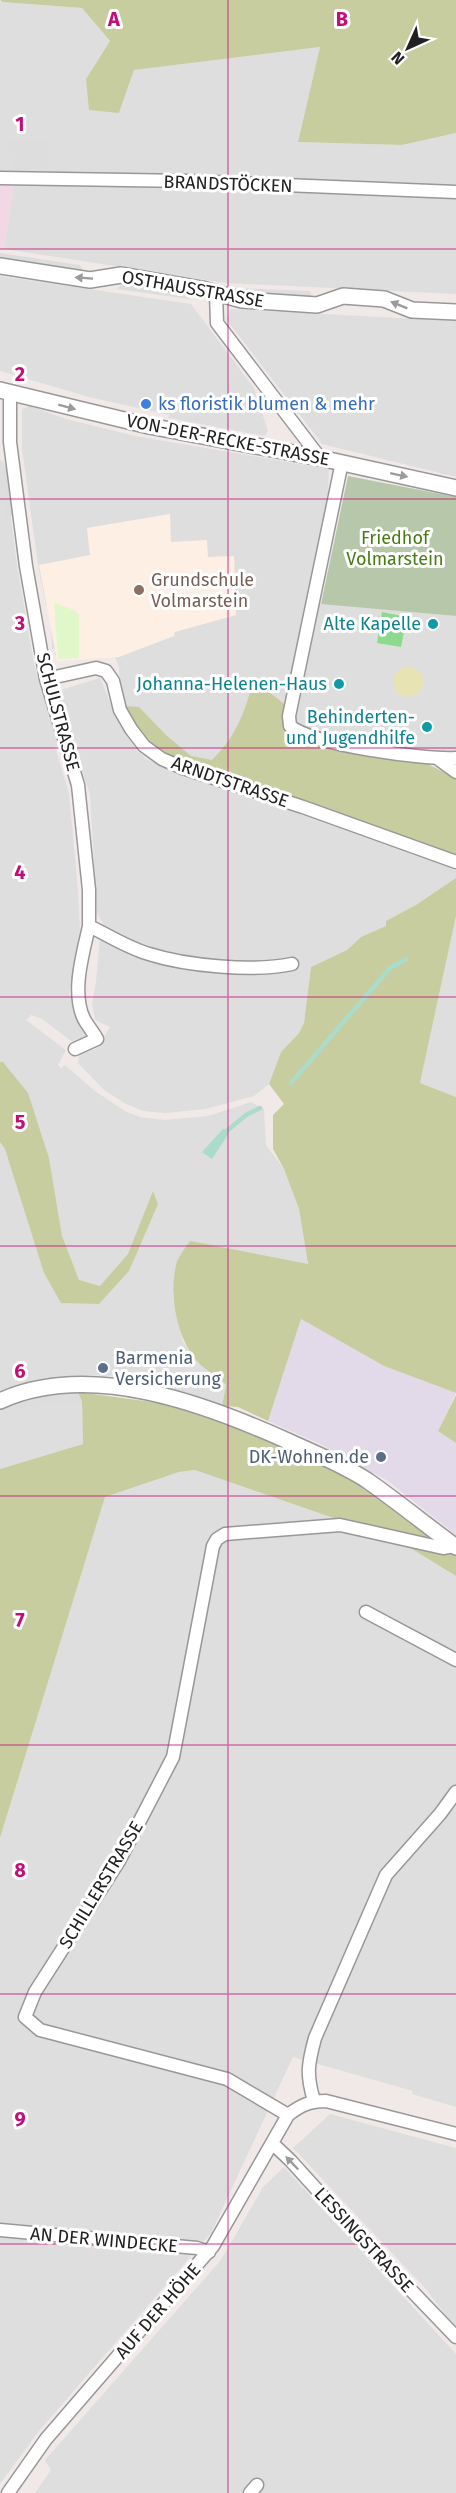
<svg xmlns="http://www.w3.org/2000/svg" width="456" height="2493" viewBox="0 0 456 2493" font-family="'Fira Sans',sans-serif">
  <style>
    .residential { fill: #dfdede }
    .commercial { fill: #f0d9e5 }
    .industrial { fill: #e3dae9 }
    .education { fill: #fdefe4 }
    .grass { fill: #e7e3b2 }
    .forest { fill: #c8cd9f }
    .cemetery { fill: #b7c8aa }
    .park { fill: #e0f7c9 }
    .pitch { fill: #8bda8d }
    .parking { fill: #ddd }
    .water { fill: #abdbca }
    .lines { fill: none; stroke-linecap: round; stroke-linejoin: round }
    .stream { stroke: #abdbca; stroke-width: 4.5 }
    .minor-casing { stroke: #989898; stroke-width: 15 }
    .tertiary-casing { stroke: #989898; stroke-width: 18 }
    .minor { stroke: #fff; stroke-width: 12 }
    .tertiary { stroke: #fff; stroke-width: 15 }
    .oneway { fill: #9b9b9b }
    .grid { fill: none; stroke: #c50d79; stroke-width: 1.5; stroke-opacity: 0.55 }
    .shop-dot { fill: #3f7fe0; stroke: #fff; stroke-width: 2 }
    .education-dot { fill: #8d6e63; stroke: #fff; stroke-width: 2 }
    .culture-dot { fill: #0f9aa8; stroke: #fff; stroke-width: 2 }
    .service-dot { fill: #5c6f8a; stroke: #fff; stroke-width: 2 }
    .labels { text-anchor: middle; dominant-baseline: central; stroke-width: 6; stroke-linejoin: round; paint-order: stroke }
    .street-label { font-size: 18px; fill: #212121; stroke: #fff }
    .shop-label { font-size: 18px; fill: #366cbe; stroke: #fff; text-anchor: start }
    .park-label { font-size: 18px; fill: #477b13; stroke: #fff }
    .education-label { font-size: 18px; fill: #785e54; stroke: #fff; text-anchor: start }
    .culture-label { font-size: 18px; fill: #0d838f; stroke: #fff; text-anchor: end }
    .service-label { font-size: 18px; fill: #4e5e75; stroke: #fff; text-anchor: start }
    .grid-label { font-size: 20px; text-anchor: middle; font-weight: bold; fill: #c50d79; stroke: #fff; stroke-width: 6; stroke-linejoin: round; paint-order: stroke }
  </style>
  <rect width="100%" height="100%" fill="#f1e9e8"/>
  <path class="residential" d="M 0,2 L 82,8 L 110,41 L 86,79 L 119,113 L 134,70 L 320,47 L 298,142 L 402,145 L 456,133 L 456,294 L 226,283 L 4,249 L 14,183 L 0,176 Z
    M 0,276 L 191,304 L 254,388 L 268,431 L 265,436 L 168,418 L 169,415 L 89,397 L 0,371 Z
    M 231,309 L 456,321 L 456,477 L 322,444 L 226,319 Z
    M 30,406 L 66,419 L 135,436 L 329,469 L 327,514 L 306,602 L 456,616 L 456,752 L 451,755 L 411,748 L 408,759 L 426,763 L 456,779 L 456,855 L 169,755 L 129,714 L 121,692 L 119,667 L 115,657 L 55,655 L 55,649 L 52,649 L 50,606 L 46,606 L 38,565 L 22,449 L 22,409 Z
    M 0,460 L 4,462 L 16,558 L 34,664 L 58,746 L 55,747 L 69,793 L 78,889 L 80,931 L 69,996 L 76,991 L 89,1035 L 85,1040 L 71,1041 L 42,1019 L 31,1015 L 26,1020 L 66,1050 L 58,1065 L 61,1068 L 65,1065 L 95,1091 L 125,1111 L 140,1117 L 165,1120 L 208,1116 L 251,1102 L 264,1109 L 266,1145 L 284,1169 L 299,1209 L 308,1265 L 173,1294 L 183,1342 L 199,1363 L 219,1377 L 226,1385 L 222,1406 L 168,1386 L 112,1376 L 89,1375 L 79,1392 L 82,1402 L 83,1444 L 0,1469 Z
    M 100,678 L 119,723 L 137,751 L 148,760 L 456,870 L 456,878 L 443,888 L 387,926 L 361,937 L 347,950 L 311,967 L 304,1023 L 299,1033 L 281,1052 L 269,1084 L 254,1096 L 206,1109 L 165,1113 L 143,1111 L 126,1104 L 104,1090 L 78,1063 L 79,1055 L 97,1048 L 110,1027 L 95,1020 L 92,1004 L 96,982 L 100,937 L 105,927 L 97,914 L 90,795 L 57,691 Z
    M 456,916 L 456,1097 L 420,1083 Z
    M 195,1470 L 397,1540 L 456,1576 L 456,2107 L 412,2094 L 413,2091 L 293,2057 L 211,2233 L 39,2431 L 0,2484 L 0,1838 L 105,1497 L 179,1472 Z
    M 330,2114 L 456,2148 L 456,2329 L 425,2288 L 293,2148 Z
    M 284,2167 L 456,2354 L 456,2493 L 35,2493 L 51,2470 L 45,2460 L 221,2260 L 263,2187 Z"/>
  <path class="commercial" d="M 14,183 L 4,249 L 0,249 L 0,184 Z"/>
  <path class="industrial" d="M 301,1319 L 384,1366 L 456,1393 L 438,1431 L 456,1443 L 456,1535 L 388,1481 L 320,1444 L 268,1421 Z"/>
  <path class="education" d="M 170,514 L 171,542 L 207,540 L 208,557 L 234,556 L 236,615 L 175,632 L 174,636 L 119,657 L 57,661 L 39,565 L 90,555 L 87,528 Z"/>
  <path class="grass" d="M393 682a15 15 0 1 1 30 0a15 15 0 1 1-30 0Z"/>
  <path class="forest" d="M 0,0 L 456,0 L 456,133 L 402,145 L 298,142 L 320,47 L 134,70 L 119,113 L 89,110 L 86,79 L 110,41 L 82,8 L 2,2 Z
    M 253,680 L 287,706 L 286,732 L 320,746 L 426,763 L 456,779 L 456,855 L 169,755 C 149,744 135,728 126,706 L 139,707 L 166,735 L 191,756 L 212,760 C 235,738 246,711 253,680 Z
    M 456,878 L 456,916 L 420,1083 L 456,1097 L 456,1393 L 384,1366 L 301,1319 L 268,1421 L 238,1407 L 222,1406 L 226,1385 C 218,1375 205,1371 197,1361 C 177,1338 169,1296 176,1265 C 178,1257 185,1248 190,1241 L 308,1264 L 299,1209 L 284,1169 L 273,1149 L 273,1115 L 284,1104 L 269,1084 L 281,1052 L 299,1033 L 304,1023 L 311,967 L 347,950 L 361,937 L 386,926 L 386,921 L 416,905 Z
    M 0,1062 L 3,1062 L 28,1093 L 49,1158 L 62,1236 L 79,1280 L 100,1286 L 128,1254 L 153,1191 L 158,1204 L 129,1271 L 99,1304 L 61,1303 L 44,1273 L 5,1149 L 0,1142 Z
    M 78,1392 L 174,1405 L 228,1423 L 359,1483 L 456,1556 L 456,1576 L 397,1540 L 195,1470 L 179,1472 L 105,1497 L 0,1838 L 0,1469 L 83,1444 L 82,1402 Z
    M 456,1395 L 456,1443 L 438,1431 Z"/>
  <path class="cemetery" d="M 348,476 L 456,497 L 456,616 L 321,604 Z"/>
  <path class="park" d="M 54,603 L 74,610 L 79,615 L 79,658 L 58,659 Z"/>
  <path class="pitch" d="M 382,612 L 407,617 L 401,647 L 377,643 Z"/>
  <path class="parking" d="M 5,140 L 48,140 L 49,170 L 14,171 Z
    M 0,253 L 80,265 L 86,276 L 0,262 Z
    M 126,280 L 199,292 L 189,299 L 117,289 Z
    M 239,288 L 310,291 L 314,302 L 244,296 Z
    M 6,466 L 13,514 L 5,520 L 0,473 Z
    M 63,1392 L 78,1392 L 82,1402 L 30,1407 L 22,1411 L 16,1403 L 39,1396 Z"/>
  <path class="water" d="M 223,1129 L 228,1130 L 229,1133 L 212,1159 L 202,1152 Z"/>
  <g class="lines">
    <path class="stream" d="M 291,1083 L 390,968 L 406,959
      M 228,1130 L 246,1115 L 260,1108"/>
    <g class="minor-casing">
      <path id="minor" d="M 0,178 L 188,181 L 456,192
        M 216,293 L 217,323 L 320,458
        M 10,392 L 10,442 L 26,566 L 46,679 L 78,785 L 89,890 L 89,926 C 108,935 128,948 149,954 C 187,966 253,972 292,964
        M 342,462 L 289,716 L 290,726 C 312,745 426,760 456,758
        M 46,679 L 96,668 L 106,671 L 113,681 L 120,710 L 131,729 L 144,746 L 162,759 L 183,768 L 303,807 L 456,862
        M 438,759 L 456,772
        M 75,1049 L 97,1039 C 93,1032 88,1026 84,1019 C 71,992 83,954 89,926
        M 366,1612 L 456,1660
        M 314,2101 C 306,2074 308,2064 315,2038 L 386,1875 L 440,1814 L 456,1792
        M 288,2115 L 227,2079 L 40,2030 L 25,2017 L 35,1992 L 119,1861 L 173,1757 L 213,1546 L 217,1539 L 225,1534 L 340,1525 L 443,1548 L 454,1546
        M 273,2144 L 290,2160 L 359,2236 L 456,2337
        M 0,2230 L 197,2248 L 209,2252
        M 8,2493 L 46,2439 L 213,2246 L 288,2115 C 301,2105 310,2101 326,2101 L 456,2134
        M 250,2493 L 257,2485"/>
    </g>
    <g class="tertiary-casing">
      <path id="tertiary" d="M 0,266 L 90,280 L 121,275 L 202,289 L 242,300 L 317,305 L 343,296 L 384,299 L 412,310 L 456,312
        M 0,390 L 149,426 L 320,458 L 456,488
        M 0,1401 C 90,1360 206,1404 290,1442 C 316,1454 344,1465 368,1481 C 398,1502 426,1525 456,1547"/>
    </g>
    <use href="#minor" class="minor"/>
    <use href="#tertiary" class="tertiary"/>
  </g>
  <defs><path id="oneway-solid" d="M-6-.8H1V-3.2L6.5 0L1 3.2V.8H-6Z" transform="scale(1.5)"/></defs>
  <g class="oneway">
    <use href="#oneway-solid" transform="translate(84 278) rotate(-176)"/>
    <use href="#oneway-solid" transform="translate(399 305) rotate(-158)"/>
    <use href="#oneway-solid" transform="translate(67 407) rotate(15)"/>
    <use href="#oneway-solid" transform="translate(399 475) rotate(12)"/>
    <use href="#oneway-solid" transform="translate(292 2163) rotate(-134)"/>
  </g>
  <path class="grid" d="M 228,0 L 228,2493M 0,249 L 456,249M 0,499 L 456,499M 0,748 L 456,748M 0,997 L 456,997M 0,1246 L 456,1246M 0,1496 L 456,1496M 0,1745 L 456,1745M 0,1994 L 456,1994M 0,2244 L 456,2244"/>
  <circle class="shop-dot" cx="146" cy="404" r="6"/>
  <circle class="education-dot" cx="139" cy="590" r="6"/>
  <g class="culture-dot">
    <circle cx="433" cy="624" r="6"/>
    <circle cx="339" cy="684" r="6"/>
    <circle cx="427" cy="727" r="6"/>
  </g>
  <g class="service-dot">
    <circle cx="103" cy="1368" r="6"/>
    <circle cx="381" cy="1457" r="6"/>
  </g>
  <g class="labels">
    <g class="street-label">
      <text transform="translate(228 184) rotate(2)">BRANDSTÖCKEN</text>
      <text transform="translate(193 289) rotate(10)">OSTHAUSSTRASSE</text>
      <text transform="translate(228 440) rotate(11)">VON-DER-RECKE-STRASSE</text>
      <text transform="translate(58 712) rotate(75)">SCHULSTRASSE</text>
      <text transform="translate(230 782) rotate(19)">ARNDTSTRASSE</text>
      <text transform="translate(101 1885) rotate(-59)">SCHILLERSTRASSE</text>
      <text transform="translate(104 2240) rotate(5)">AN DER WINDECKE</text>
      <text transform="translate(364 2240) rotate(47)">LESSINGSTRASSE</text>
      <text transform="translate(158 2311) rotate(-49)">AUF DER HÖHE</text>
    </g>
    <g class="shop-label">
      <text x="158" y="404">ks floristik blumen &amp; mehr</text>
    </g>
    <g class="park-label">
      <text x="395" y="538">Friedhof<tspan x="395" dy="21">Volmarstein</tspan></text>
    </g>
    <g class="education-label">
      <text x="151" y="580">Grundschule<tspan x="151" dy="21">Volmarstein</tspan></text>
    </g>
    <g class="culture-label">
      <text x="421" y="624">Alte Kapelle</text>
      <text x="327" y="684">Johanna-Helenen-Haus</text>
      <text x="415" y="717">Behinderten-<tspan x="415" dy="21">und Jugendhilfe</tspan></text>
    </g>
    <g class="service-label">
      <text x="115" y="1358">Barmenia<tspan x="115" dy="21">Versicherung</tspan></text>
      <text x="369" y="1457" text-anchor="end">DK-Wohnen.de</text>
    </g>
  </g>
  <g class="grid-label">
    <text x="114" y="26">A</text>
    <text x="342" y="26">B</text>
    <text x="20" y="131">1</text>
    <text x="20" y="381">2</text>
    <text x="20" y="630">3</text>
    <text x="20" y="879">4</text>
    <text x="20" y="1129">5</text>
    <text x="20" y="1378">6</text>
    <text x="20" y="1627">7</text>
    <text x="20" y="1877">8</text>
    <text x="20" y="2126">9</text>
  </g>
  <g transform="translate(408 48) rotate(225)" stroke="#ffffff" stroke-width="4.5" paint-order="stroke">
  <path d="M0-4.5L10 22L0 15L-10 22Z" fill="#212121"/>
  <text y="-9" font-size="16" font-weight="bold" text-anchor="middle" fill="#212121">N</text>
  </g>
</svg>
